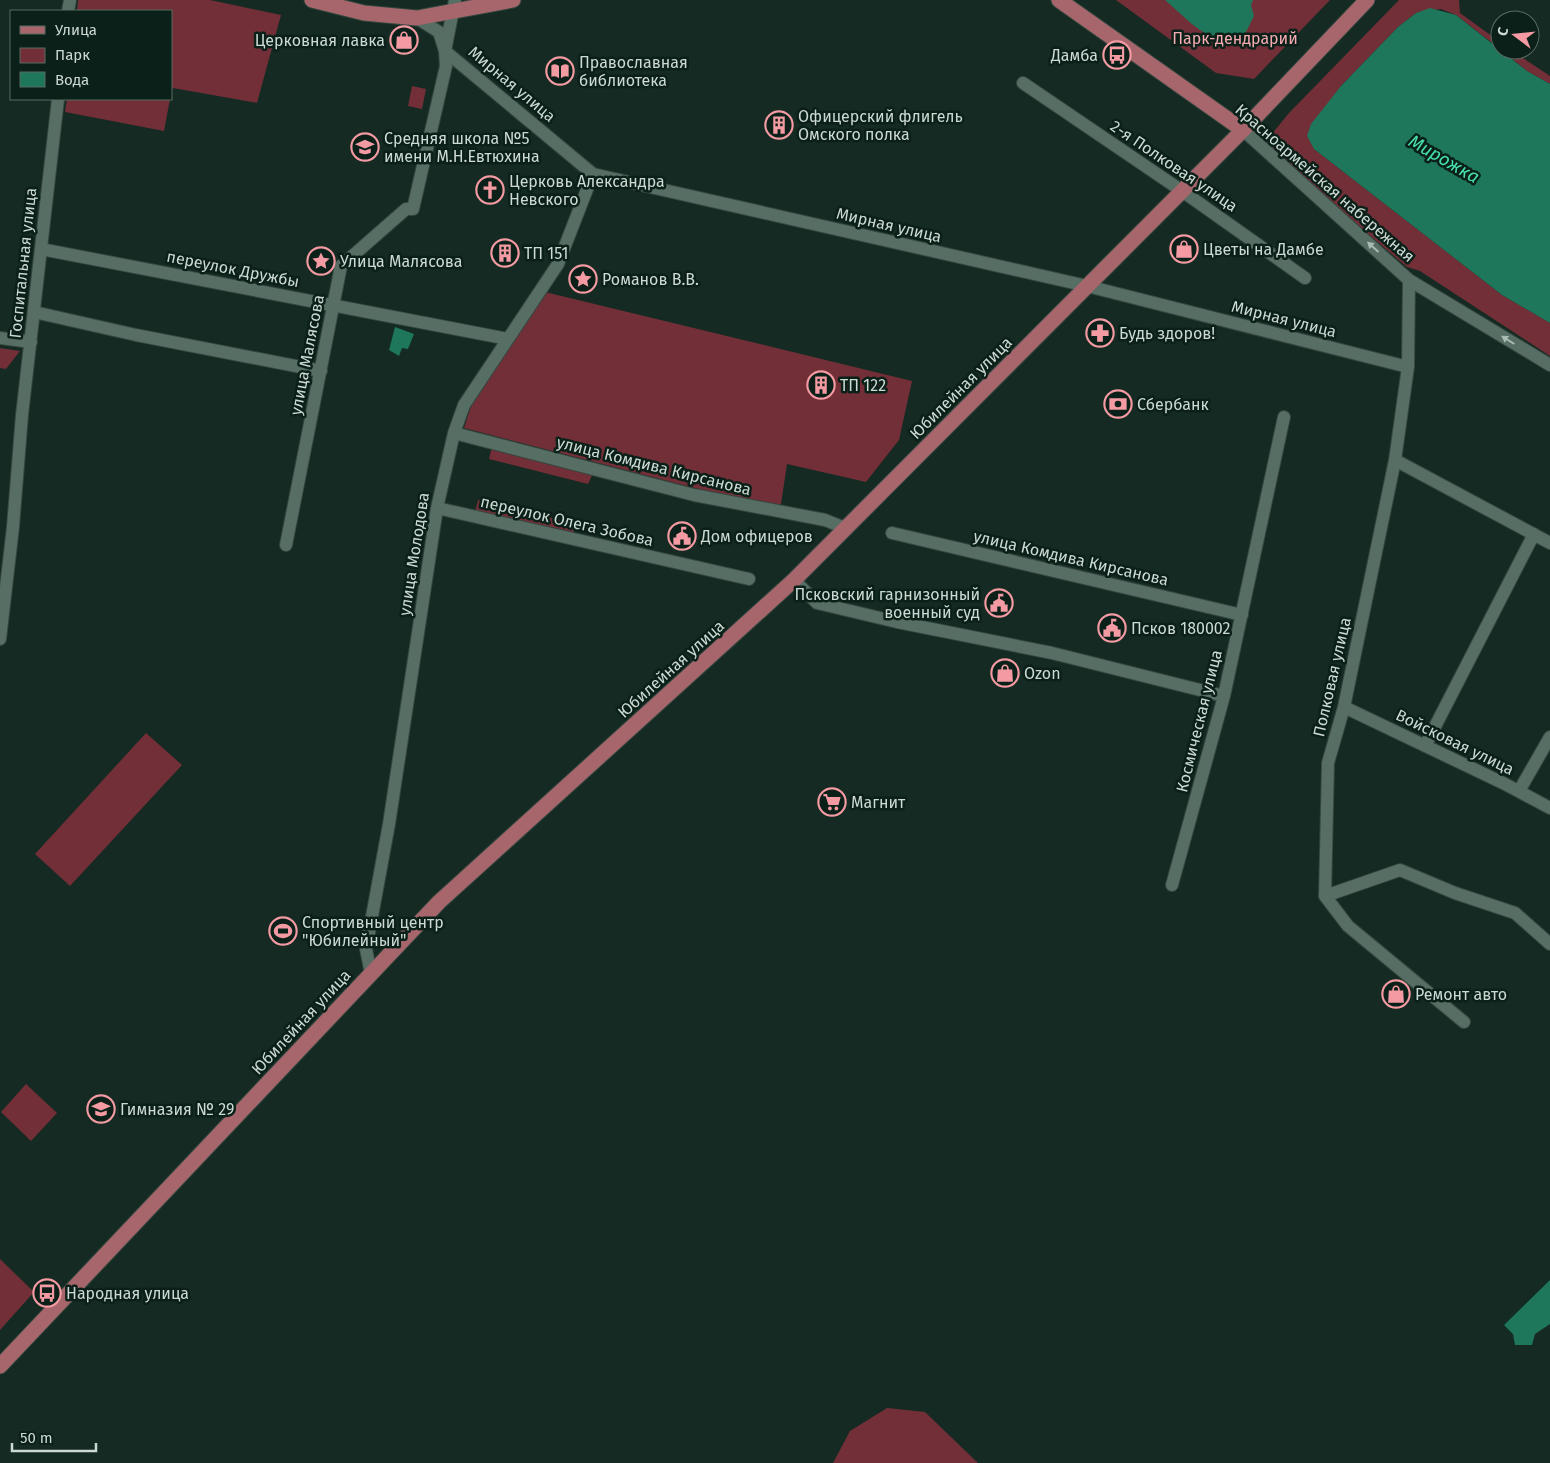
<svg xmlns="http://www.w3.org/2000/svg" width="1550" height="1463" viewBox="0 0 1550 1463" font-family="'Fira Sans',sans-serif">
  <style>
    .green { fill: #732f38 }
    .water { fill: #1e775b }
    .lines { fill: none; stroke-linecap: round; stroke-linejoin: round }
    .minor-casing { stroke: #35473f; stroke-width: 14 }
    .major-casing { stroke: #35473f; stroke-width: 17 }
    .minor { stroke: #566e64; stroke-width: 12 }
    .major { stroke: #a7666c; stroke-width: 15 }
    .oneway { fill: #a9bab2 }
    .labels { text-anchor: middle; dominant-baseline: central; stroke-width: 5; stroke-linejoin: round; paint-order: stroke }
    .park-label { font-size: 16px; fill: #f7acb2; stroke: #0a2018 }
    .poi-label { font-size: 16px; fill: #cddad4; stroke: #0a2018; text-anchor: start }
    .street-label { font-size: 16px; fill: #cddad4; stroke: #0a2018 }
    .water-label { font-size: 18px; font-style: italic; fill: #47e1af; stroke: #0a2018 }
  </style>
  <rect width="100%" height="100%" fill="#142a22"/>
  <path class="green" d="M 78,0 L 210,0 L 281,15 L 257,103 L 173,88 L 171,93 L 171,11 L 77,11 Z
    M 1116,0 L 1330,0 L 1254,79 L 1216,73 Z
    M 1399,0 L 1459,0 L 1460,13 L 1500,42 L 1500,49 L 1456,15 L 1441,9 L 1416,13 L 1398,27 L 1341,86 L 1314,149 L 1502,295 L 1550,323 L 1550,356 L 1420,271 L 1407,267 L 1288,166 L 1263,138 L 1271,135 L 1289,113 Z
    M 1501,50 L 1511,50 L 1550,76 L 1550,84 L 1527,71 Z
    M 412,86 L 426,89 L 422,109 L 408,106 Z
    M 67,99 L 170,99 L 164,131 L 65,112 Z
    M 545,292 L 912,381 L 899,440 L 866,482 L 787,464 L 781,504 L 775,504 L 710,492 L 464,428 L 471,406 Z
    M 0,348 L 20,351 L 6,369 L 0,368 Z
    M 493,442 L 595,469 L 588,484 L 489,459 Z
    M 478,500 L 576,524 L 572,539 L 474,516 Z
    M 146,733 L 182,765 L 70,886 L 35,854 Z
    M 26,1084 L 57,1113 L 31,1141 L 1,1112 Z
    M 0,1259 L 34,1292 L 0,1330 Z
    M 887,1408 L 925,1412 L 978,1463 L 833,1463 L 850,1431 Z"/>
  <path class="water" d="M 1165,0 L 1253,0 L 1251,5 L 1254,16 L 1246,32 C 1241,34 1234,39 1228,39 C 1205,42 1181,13 1165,0 Z
    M 1430,8 L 1456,15 L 1527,71 L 1550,84 L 1550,323 L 1502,295 L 1314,149 L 1307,136 L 1311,124 L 1341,86 L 1398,27 L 1416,13 Z
    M 395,327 L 414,334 L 408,349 L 402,348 L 399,356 L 389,350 Z
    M 1550,1280 L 1550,1324 L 1535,1334 L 1532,1345 L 1515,1345 L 1513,1334 L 1504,1325 Z"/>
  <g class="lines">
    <g class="minor-casing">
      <path id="minor" d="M 68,11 L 70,0
        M 417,18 L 439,32 L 445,51 L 593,174 L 1087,286 L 1408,367
        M 1023,83 L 1182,191 L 1305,278
        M 1243,130 L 1409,280 L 1550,365
        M 41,249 L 508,339
        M 1409,280 L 1408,367 L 1395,460 L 1344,707 L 1328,763 L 1325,896 L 1348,926 L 1464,1022
        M 34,312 L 136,335 L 321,371
        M 0,338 L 31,342
        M 454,433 L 694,495 L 825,520 L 845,528
        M 1395,460 L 1550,543
        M 437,508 L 749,579
        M 892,533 L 1242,615
        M 286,545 L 341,266 L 406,209 L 413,209 L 446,66 L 445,51 L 455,0
        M 794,580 L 817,603 L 897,622 L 1052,653 L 1224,696
        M 0,639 L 13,527 L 22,415 L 58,99
        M 1344,707 L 1505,784 L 1550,808
        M 1425,746 L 1534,534
        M 1519,791 L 1550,737
        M 1172,885 L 1224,696 L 1284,417
        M 1325,896 L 1400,870 L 1455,893 L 1515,913 L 1550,944
        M 371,974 L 366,949 L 389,824 L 437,508 L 454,433 L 464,405 L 558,264 L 593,174"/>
    </g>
    <g class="major-casing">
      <path id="major" d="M 312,0 L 364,13 L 417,18 L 513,0
        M 1059,0 L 1243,130
        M 0,1366 L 439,902 L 794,580 L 1243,130 L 1367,0"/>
    </g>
    <use href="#minor" class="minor"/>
    <use href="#major" class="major"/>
  </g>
  <defs><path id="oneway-solid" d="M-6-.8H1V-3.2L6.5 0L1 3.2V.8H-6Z" transform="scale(1.25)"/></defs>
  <g class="oneway">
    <use href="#oneway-solid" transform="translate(1373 247) rotate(-138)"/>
    <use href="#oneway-solid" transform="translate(1508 340) rotate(-148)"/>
  </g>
  <defs>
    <g id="shop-ring" transform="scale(1.4375)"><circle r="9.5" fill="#0a2018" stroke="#f49aa2" stroke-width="1.5"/><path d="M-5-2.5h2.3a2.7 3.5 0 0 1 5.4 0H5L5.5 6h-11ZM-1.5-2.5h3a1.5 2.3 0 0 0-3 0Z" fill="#f49aa2"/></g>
    <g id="bus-ring" transform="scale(1.4375)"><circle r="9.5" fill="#0a2018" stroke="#f49aa2" stroke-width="1.5"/><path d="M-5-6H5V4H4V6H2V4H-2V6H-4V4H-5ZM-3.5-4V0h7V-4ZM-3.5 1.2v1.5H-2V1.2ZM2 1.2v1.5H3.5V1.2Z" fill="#f49aa2"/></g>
    <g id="library-ring" transform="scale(1.4375)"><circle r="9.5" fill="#0a2018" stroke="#f49aa2" stroke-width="1.5"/><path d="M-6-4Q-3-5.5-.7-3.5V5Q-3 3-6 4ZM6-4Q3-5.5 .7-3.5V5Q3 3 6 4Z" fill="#f49aa2"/></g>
    <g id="building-ring" transform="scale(1.4375)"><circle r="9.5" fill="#0a2018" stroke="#f49aa2" stroke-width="1.5"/><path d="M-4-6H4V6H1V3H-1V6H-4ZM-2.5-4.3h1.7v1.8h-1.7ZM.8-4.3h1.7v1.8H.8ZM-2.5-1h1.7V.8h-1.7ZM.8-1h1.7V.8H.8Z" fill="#f49aa2"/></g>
    <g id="school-ring" transform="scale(1.4375)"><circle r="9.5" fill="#0a2018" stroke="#f49aa2" stroke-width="1.5"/><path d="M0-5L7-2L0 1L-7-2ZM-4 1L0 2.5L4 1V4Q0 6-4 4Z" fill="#f49aa2"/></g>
    <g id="church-ring" transform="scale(1.4375)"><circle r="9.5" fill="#0a2018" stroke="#f49aa2" stroke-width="1.5"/><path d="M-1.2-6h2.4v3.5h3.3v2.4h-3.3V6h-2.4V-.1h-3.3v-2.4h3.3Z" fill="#f49aa2"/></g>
    <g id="sight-ring" transform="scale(1.4375)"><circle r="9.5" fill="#0a2018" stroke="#f49aa2" stroke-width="1.5"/><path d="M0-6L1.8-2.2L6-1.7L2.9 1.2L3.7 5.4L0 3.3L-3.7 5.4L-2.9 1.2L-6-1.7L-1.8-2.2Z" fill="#f49aa2"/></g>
    <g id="pharmacy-ring" transform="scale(1.4375)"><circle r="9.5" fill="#0a2018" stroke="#f49aa2" stroke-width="1.5"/><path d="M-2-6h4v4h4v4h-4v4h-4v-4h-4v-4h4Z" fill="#f49aa2"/></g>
    <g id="bank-ring" transform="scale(1.4375)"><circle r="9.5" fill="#0a2018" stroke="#f49aa2" stroke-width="1.5"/><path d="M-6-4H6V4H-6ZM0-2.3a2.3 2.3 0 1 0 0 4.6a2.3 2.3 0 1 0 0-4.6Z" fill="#f49aa2"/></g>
    <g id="civic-ring" transform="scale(1.4375)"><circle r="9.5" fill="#0a2018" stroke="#f49aa2" stroke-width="1.5"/><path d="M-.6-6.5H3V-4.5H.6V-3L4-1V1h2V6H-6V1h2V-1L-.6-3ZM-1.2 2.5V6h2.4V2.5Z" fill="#f49aa2"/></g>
    <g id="supermarket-ring" transform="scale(1.4375)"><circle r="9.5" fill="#0a2018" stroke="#f49aa2" stroke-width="1.5"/><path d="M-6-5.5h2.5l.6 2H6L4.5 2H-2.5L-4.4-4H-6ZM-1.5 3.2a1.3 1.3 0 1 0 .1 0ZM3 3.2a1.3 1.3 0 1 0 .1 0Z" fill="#f49aa2"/></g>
    <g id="stadium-ring" transform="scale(1.4375)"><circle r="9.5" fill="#0a2018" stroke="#f49aa2" stroke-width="1.5"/><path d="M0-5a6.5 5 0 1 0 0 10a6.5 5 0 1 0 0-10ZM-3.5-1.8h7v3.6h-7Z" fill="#f49aa2"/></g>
  </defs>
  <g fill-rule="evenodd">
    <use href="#shop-ring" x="404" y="40"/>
    <use href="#bus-ring" x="1117" y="55"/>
    <use href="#library-ring" x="560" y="71"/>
    <use href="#building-ring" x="779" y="125"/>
    <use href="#school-ring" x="365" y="147"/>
    <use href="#church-ring" x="490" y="190"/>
    <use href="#shop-ring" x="1184" y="249"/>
    <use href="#building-ring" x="505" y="253"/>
    <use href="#sight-ring" x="321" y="261"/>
    <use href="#sight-ring" x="583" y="279"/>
    <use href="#pharmacy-ring" x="1100" y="333"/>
    <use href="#building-ring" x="821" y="385"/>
    <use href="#bank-ring" x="1118" y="404"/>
    <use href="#civic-ring" x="682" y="536"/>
    <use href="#civic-ring" x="999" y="603"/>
    <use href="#civic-ring" x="1112" y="628"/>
    <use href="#shop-ring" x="1005" y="673"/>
    <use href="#supermarket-ring" x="832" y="802"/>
    <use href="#stadium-ring" x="283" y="931"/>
    <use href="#shop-ring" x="1396" y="994"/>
    <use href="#school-ring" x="101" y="1109"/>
    <use href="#bus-ring" x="47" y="1293"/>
  </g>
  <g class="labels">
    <g class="park-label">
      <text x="1235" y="38">Парк-дендрарий</text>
    </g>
    <g class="poi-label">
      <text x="385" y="40" text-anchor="end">Церковная лавка</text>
      <text x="1098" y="55" text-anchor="end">Дамба</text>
      <text x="579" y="62">Православная<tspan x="579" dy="18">библиотека</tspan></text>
      <text x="798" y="116">Офицерский флигель<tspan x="798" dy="18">Омского полка</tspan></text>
      <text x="384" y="138">Средняя школа №5<tspan x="384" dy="18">имени М.Н.Евтюхина</tspan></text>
      <text x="509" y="181">Церковь Александра<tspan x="509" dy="18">Невского</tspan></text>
      <text x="1203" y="249">Цветы на Дамбе</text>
      <text x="524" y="253">ТП 151</text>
      <text x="340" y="261">Улица Малясова</text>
      <text x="602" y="279">Романов В.В.</text>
      <text x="1119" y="333">Будь здоров!</text>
      <text x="840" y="385">ТП 122</text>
      <text x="1137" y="404">Сбербанк</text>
      <text x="701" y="536">Дом офицеров</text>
      <text x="980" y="594" text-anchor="end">Псковский гарнизонный<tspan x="980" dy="18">военный суд</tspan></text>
      <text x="1131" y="628">Псков 180002</text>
      <text x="1024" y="673">Ozon</text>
      <text x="851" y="802">Магнит</text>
      <text x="302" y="922">Спортивный центр<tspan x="302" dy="18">"Юбилейный"</tspan></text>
      <text x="1415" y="994">Ремонт авто</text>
      <text x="120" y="1109">Гимназия № 29</text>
      <text x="66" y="1293">Народная улица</text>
    </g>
    <g class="street-label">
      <text transform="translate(512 84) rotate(40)">Мирная улица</text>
      <text transform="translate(1174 166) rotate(34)">2-я Полковая улица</text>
      <text transform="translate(1325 183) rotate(41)">Красноармейская набережная</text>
      <text transform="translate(889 225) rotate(13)">Мирная улица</text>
      <text transform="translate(23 263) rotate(-84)">Госпитальная улица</text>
      <text transform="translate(233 269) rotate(11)">переулок Дружбы</text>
      <text transform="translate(1284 319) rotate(14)">Мирная улица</text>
      <text transform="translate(307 355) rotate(-79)">улица Малясова</text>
      <text transform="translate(961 388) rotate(-45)">Юбилейная улица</text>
      <text transform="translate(654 466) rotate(14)">улица Комдива Кирсанова</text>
      <text transform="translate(567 521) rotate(13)">переулок Олега Зобова</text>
      <text transform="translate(414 554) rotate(-81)">улица Молодова</text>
      <text transform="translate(1071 558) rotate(13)">улица Комдива Кирсанова</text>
      <text transform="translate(671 669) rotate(-42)">Юбилейная улица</text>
      <text transform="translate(1332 677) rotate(-77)">Полковая улица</text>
      <text transform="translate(1199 721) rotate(-76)">Космическая улица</text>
      <text transform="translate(1455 742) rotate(26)">Войсковая улица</text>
      <text transform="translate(301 1022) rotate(-47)">Юбилейная улица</text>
    </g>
    <g class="water-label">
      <text transform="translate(1444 159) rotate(30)">Мирожка</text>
    </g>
  </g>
  <rect x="10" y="10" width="162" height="90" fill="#0a2018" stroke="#586a63"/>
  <rect x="20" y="26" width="25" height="8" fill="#a7666c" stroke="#586a63"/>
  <text x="55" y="35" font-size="15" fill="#cddad4">Улица</text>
  <rect x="20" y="48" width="25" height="15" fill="#732f38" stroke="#586a63"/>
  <text x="55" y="60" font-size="15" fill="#cddad4">Парк</text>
  <rect x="20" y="72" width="25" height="15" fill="#1e775b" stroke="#586a63"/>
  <text x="55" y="85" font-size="15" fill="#cddad4">Вода</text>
  <g transform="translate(1515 35) rotate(286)"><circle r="24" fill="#0a2018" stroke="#586a63"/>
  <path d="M0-4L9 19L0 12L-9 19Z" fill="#f49aa2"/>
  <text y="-8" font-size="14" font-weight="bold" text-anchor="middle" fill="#cddad4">С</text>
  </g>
  <path d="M12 1443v8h84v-8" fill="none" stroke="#cddad4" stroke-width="2.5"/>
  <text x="20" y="1443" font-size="15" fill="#cddad4" stroke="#0a2018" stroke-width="4" paint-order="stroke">50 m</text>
</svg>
